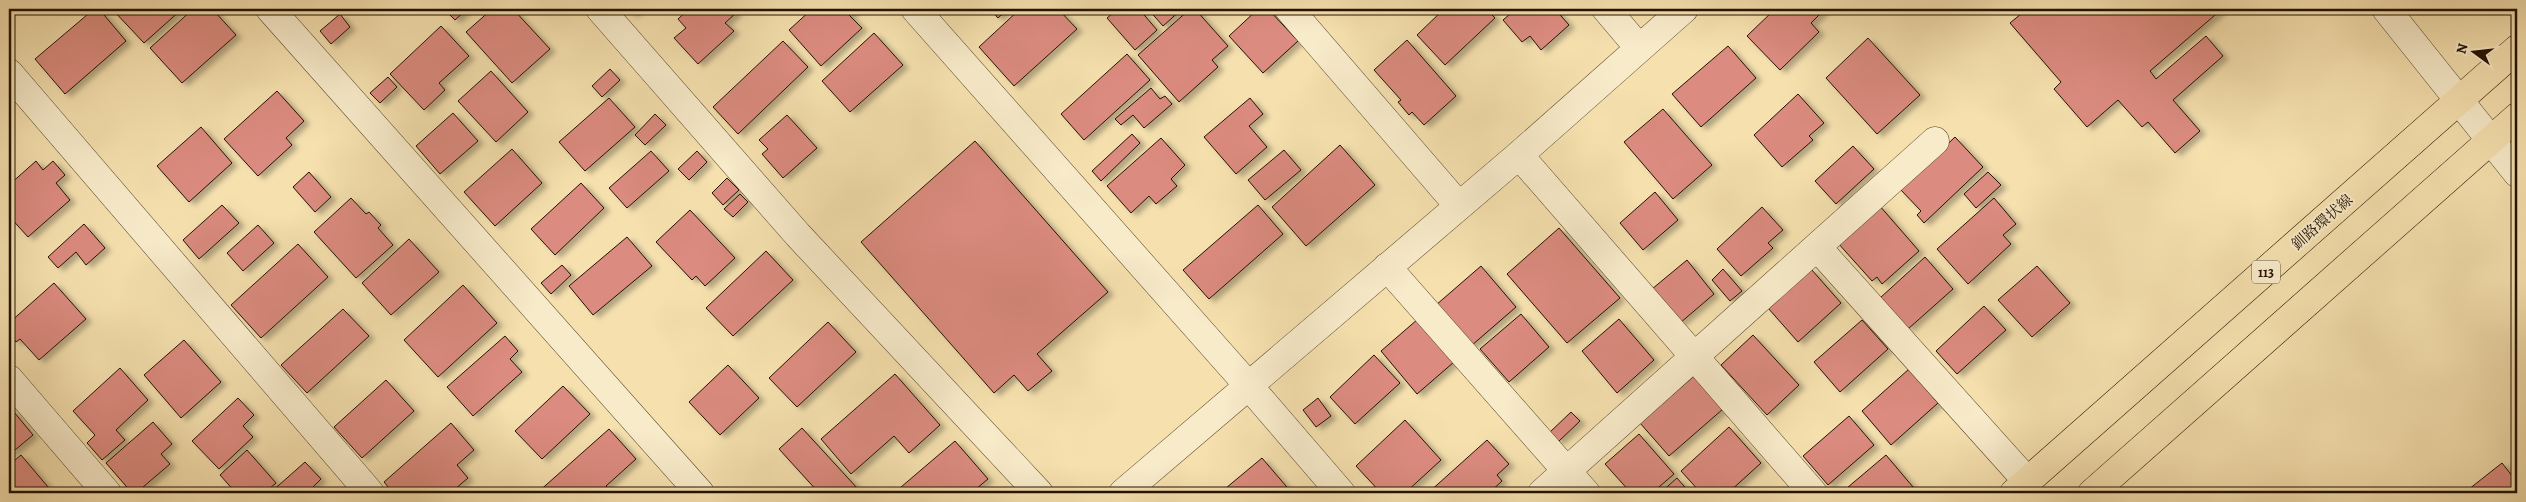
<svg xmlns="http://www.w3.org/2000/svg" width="2526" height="502" viewBox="0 0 2526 502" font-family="Alegreya,'Noto Serif JP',serif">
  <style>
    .building { fill: #db8b7f; stroke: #231200; filter: url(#shadow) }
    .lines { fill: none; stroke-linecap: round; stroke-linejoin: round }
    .minor-casing { stroke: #58462c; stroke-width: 29 }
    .primary-casing { stroke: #231200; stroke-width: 29 }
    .minor { stroke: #f8ebca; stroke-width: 28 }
    .primary { stroke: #f5e0ae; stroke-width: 28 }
    .labels { text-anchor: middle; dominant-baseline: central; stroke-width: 4; stroke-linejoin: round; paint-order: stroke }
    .shield { fill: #f8ebca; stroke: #63533d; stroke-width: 1 }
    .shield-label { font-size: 14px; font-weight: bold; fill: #231200 }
    .street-label { font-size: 15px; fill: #231200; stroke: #f8ebca }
  </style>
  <defs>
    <filter id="shadow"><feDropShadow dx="5.5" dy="3" stdDeviation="2.5" flood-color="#0004"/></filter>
  </defs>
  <rect width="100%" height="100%" fill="#f5e0ae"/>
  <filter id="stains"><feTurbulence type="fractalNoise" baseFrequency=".004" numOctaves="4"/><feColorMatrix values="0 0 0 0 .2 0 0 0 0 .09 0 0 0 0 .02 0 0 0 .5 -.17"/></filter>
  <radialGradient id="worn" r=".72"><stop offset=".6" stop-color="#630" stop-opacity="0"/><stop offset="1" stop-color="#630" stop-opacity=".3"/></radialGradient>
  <path class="building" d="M 94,9 L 99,9 L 126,41 L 65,94 L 35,59 Z
    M 112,9 L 182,9 L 144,43 Z
    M 193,9 L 218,9 L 215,12 L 236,35 L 182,83 L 150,48 Z
    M 444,9 L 467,9 L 455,20 Z
    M 492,9 L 513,9 L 550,49 L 512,83 L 466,32 Z
    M 627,9 L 638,9 L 632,14 Z
    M 689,9 L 734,9 L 737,12 L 725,23 L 734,31 L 698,64 L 674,38 L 686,28 L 678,19 Z
    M 812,9 L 855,9 L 849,15 L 862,28 L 821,66 L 789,30 Z
    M 990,9 L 1008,9 L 998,18 Z
    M 1020,9 L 1058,9 L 1077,29 L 1014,86 L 979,47 Z
    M 1118,9 L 1139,9 L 1157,30 L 1135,50 L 1107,18 Z
    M 1148,9 L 1182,9 L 1163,26 Z
    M 1190,9 L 1195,9 L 1228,46 L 1212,60 L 1218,67 L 1179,102 L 1138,55 Z
    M 1258,9 L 1268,9 L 1298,41 L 1263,73 L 1229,36 Z
    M 1444,9 L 1486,9 L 1495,18 L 1445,65 L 1417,35 Z
    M 1516,9 L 1555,9 L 1569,25 L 1541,50 L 1530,36 L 1522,42 L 1503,20 Z
    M 1775,9 L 1825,9 L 1811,23 L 1819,32 L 1780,70 L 1747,36 Z
    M 2027,9 L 2222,9 L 2150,71 L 2156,79 L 2206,36 L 2223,56 L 2173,100 L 2200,131 L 2175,153 L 2148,122 L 2142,127 L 2118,100 L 2087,127 L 2054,89 L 2061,82 L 2010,23 Z
    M 340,14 L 350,27 L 331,44 L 320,31 Z
    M 441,26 L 469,56 L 439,83 L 445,90 L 424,110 L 390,74 Z
    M 874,33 L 903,65 L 850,112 L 822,81 Z
    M 1868,38 L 1920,95 L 1877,134 L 1826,78 Z
    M 1407,40 L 1456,96 L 1424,125 L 1412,112 L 1409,115 L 1398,102 L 1401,100 L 1374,70 Z
    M 783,41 L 808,67 L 738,134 L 713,107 Z
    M 1728,46 L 1756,78 L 1701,127 L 1672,94 Z
    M 1127,54 L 1150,80 L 1084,140 L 1061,114 Z
    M 610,69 L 620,80 L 602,97 L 592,86 Z
    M 491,71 L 528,112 L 496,142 L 458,101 Z
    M 388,77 L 397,87 L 380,103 L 370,93 Z
    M 1151,88 L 1160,99 L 1165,96 L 1172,104 L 1144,128 L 1133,115 L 1121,125 L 1115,119 Z
    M 277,91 L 304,121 L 286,138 L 292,145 L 258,176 L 224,139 Z
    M 1798,94 L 1824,123 L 1809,136 L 1813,140 L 1782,167 L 1754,135 Z
    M 609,98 L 635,127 L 585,171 L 559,142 Z
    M 1250,98 L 1263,114 L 1249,126 L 1267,147 L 1236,174 L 1204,137 Z
    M 1663,109 L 1712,165 L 1673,199 L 1624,142 Z
    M 453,113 L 478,141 L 440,174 L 416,146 Z
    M 655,114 L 666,125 L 645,145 L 635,135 Z
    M 787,115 L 817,148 L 783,178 L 762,154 L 768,149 L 759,140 Z
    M 201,127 L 232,163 L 189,202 L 157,166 Z
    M 1132,134 L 1140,143 L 1101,181 L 1092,171 Z
    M 1955,137 L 1983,167 L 1924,223 L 1917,215 L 1921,211 L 1900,189 Z
    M 1161,138 L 1185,165 L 1171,179 L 1177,186 L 1156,204 L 1149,196 L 1131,213 L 1107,186 Z
    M 975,141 L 1108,292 L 1037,354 L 1052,371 L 1028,391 L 1014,375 L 994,393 L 861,242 Z
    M 1340,145 L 1375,185 L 1306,246 L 1272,207 Z
    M 1853,146 L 1874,169 L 1836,204 L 1815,181 Z
    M 512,149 L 542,183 L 495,226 L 464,192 Z
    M 1284,150 L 1301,170 L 1265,200 L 1248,180 Z
    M 651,151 L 669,171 L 627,208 L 609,188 Z
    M 697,151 L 707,162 L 689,180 L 678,169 Z
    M 36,161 L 43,170 L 53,161 L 65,175 L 56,183 L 70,200 L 28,237 L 9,216 L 9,185 Z
    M 309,172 L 331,197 L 315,212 L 293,187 Z
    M 1988,172 L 2001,185 L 1976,208 L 1964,194 Z
    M 727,178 L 739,190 L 723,205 L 712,193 Z
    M 581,183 L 604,208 L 555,255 L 531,229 Z
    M 1655,192 L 1678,220 L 1643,250 L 1620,223 Z
    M 740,194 L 748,202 L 733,217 L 724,209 Z
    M 351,198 L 366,214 L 369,212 L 381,225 L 378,228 L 393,245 L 356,278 L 314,232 Z
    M 1994,198 L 2016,224 L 2003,235 L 2011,244 L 1968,284 L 1937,249 Z
    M 222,205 L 239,223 L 199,259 L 183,240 Z
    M 1258,205 L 1283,234 L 1209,299 L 1183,270 Z
    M 1879,205 L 1919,251 L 1882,284 L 1877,277 L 1872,281 L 1837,242 Z
    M 1762,207 L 1783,230 L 1768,243 L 1773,248 L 1741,276 L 1717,249 Z
    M 690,210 L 735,258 L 705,286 L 696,276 L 692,280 L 656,242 Z
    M 84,224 L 105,248 L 86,265 L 76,252 L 58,268 L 48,257 Z
    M 258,225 L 274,243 L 243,271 L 227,253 Z
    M 1559,228 L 1620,298 L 1567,343 L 1507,274 Z
    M 627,237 L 652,266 L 593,315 L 569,286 Z
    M 409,239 L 439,272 L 391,315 L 362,283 Z
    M 298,244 L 328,277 L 261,338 L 231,305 Z
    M 766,251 L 793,280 L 733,336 L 706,308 Z
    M 1925,257 L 1953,289 L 1908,329 L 1880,298 Z
    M 1687,260 L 1714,294 L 1680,323 L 1652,289 Z
    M 562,265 L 571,275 L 551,294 L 541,283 Z
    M 1481,266 L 1516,307 L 1471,346 L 1436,305 Z
    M 2037,266 L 2070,303 L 2032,337 L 1998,300 Z
    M 1723,269 L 1742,291 L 1730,301 L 1712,280 Z
    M 1811,269 L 1841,303 L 1798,342 L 1768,308 Z
    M 54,283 L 86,319 L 39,360 L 20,339 L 16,342 L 9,333 L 9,323 Z
    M 463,285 L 497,323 L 438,377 L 404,340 Z
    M 1984,306 L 2006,330 L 1957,374 L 1936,351 Z
    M 343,309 L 369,336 L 307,393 L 281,365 Z
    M 1521,314 L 1549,347 L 1509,382 L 1480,349 Z
    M 1418,319 L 1454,362 L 1417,394 L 1381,351 Z
    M 1619,319 L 1654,360 L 1617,393 L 1582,351 Z
    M 1862,320 L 1888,349 L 1840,392 L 1814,362 Z
    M 828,322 L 856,352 L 797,407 L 769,378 Z
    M 1753,335 L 1799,385 L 1767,415 L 1721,365 Z
    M 505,336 L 518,351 L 510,359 L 522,372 L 473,416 L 447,387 Z
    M 184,340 L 221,382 L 181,418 L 144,375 Z
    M 1374,355 L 1400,383 L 1355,424 L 1330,397 Z
    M 728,365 L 759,398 L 720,435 L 689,402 Z
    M 120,368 L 148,400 L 116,430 L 125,440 L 102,460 L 87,443 L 95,435 L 73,411 Z
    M 1909,369 L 1938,403 L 1891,445 L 1862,411 Z
    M 895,374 L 940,425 L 909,453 L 894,436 L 851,474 L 821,439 Z
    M 1694,376 L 1723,409 L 1669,456 L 1640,423 Z
    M 386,380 L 414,411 L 362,458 L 334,427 Z
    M 563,386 L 590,414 L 542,459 L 515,431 Z
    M 238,398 L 254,415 L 243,426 L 253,437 L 219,469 L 192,441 Z
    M 1318,398 L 1331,416 L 1316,427 L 1303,410 Z
    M 9,406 L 33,435 L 9,455 Z
    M 1571,412 L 1580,421 L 1558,442 L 1549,433 Z
    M 1849,416 L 1874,445 L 1828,485 L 1803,456 Z
    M 1405,420 L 1441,460 L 1405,493 L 1381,493 L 1356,466 Z
    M 153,422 L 172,444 L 161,454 L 170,464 L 136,493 L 132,493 L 106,463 Z
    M 451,423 L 474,450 L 457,465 L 468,478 L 455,489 L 458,493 L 393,493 L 384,482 Z
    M 1729,427 L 1761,463 L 1728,493 L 1701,493 L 1681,471 Z
    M 802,428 L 858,489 L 853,493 L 819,493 L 779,449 Z
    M 609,429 L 636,459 L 606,486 L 612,493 L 537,493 Z
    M 1639,434 L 1674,474 L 1652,493 L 1631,493 L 1605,464 Z
    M 1487,440 L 1509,464 L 1497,475 L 1502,481 L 1489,493 L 1428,493 Z
    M 955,441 L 988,479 L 971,493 L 894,493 Z
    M 247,450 L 276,483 L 264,493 L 259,487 L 252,493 L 236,493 L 220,475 Z
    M 21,455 L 48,487 L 41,493 L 9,493 L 9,465 Z
    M 1886,455 L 1918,493 L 1870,493 L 1868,491 L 1865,493 L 1841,493 Z
    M 1262,458 L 1292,493 L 1220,493 Z
    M 305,462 L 321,479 L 311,489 L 315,493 L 270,493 Z
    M 2502,463 L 2513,477 L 2517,474 L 2517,493 L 2464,493 Z
    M 1677,478 L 1690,493 L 1660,493 Z"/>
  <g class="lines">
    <g class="minor-casing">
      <path id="minor" d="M 270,9 L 700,493
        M 600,9 L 798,235 L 1039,493
        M 915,9 L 1248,385 L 1341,493
        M 1289,9 L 1459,206
        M 1606,9 L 1639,48
        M 2386,9 L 2517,173
        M 9,73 L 370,493
        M 1519,155 L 1813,493
        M 1817,247 L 2027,481
        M 1387,267 L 1586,493
        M 9,379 L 107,493
        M 1123,493 L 1519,155 L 1684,9
        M 1542,493 L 1935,141"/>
    </g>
    <g class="primary-casing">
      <path id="primary" d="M 2014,493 L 2517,49
        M 2092,493 L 2517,117"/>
    </g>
    <use href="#minor" class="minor"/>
    <use href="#primary" class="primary"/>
  </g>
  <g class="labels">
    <rect class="shield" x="2252" y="260.5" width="28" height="23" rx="4"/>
    <g class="shield-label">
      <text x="2266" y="272">113</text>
    </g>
    <g class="street-label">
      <text transform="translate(2322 222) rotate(-41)">釧路環状線</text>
    </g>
  </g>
  <rect width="2526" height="502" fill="none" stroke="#f5e0ae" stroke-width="30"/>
  <rect x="10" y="10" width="2506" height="482" fill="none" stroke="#231200" stroke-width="2.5"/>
  <rect x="15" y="15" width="2496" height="472" fill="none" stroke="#231200"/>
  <g transform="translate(2474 52) rotate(285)" stroke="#f8ebca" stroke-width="4" paint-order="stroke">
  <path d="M0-4L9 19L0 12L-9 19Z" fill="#231200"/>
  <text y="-8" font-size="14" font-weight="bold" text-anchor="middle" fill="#231200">N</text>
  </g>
  <rect width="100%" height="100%" filter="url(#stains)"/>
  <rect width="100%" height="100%" fill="url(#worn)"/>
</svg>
